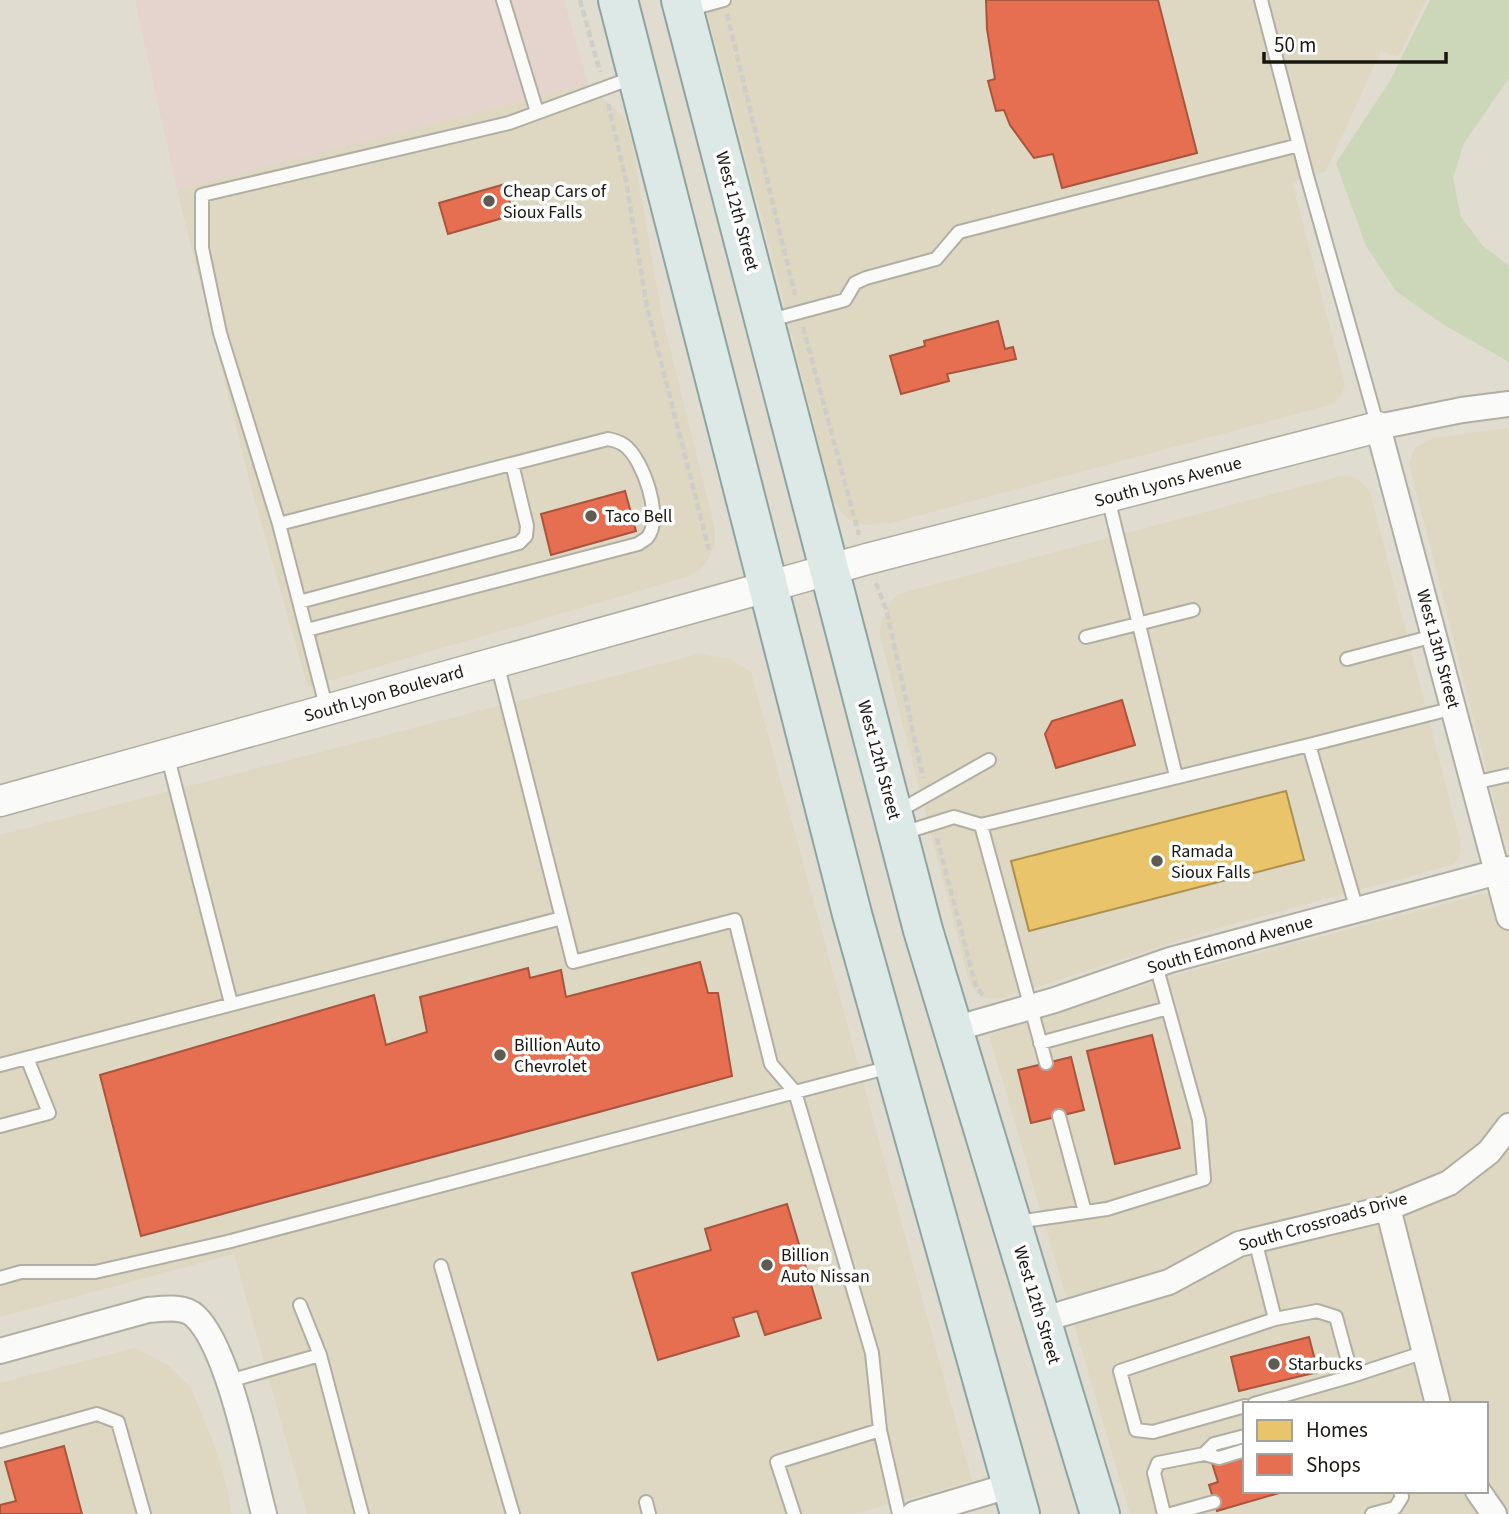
<svg xmlns="http://www.w3.org/2000/svg" width="1509" height="1514" viewBox="0 0 1509 1514" font-family="'Source Sans 3',sans-serif">
  <style>
    .built { fill: #ded7c1; fill-rule: evenodd }
    .industrial { fill: #e4d4cd }
    .green { fill: #ccd6b8 }
    .homes { fill: #e9c46a; stroke: #ab904e; stroke-width: 2 }
    .shops { fill: #e76f51; stroke: #a9543d; stroke-width: 2 }
    .lines { fill: none; stroke-linecap: round; stroke-linejoin: round }
    .service-casing { stroke: #b1aea4; stroke-width: 16 }
    .minor-casing { stroke: #b1aea4; stroke-width: 28 }
    .tertiary-casing { stroke: #b1aea4; stroke-width: 33 }
    .primary-casing { stroke: #90a49f; stroke-width: 42 }
    .path { stroke: #cdcdc9; stroke-width: 4.5; stroke-dasharray: 7 3.5; stroke-linecap: butt }
    .service { stroke: #fafaf8; stroke-width: 12 }
    .minor { stroke: #fafaf8; stroke-width: 24 }
    .tertiary { stroke: #fafaf8; stroke-width: 30 }
    .primary { stroke: #dde9e7; stroke-width: 38 }
    .poi-dot { fill: #5f5b52; stroke: #fff; stroke-width: 2.5 }
    .labels { text-anchor: middle; dominant-baseline: central; stroke-width: 7; stroke-linejoin: round; paint-order: stroke }
    .poi-label { font-size: 18px; fill: #19160e; stroke: #fff; text-anchor: start }
    .street-label { font-size: 18px; fill: #19160e; stroke: #fff }
  </style>
  <rect width="100%" height="100%" fill="#e0dccf"/>
  <path class="built" d="M 704,0 L 1426,0 L 1398,57 L 1381,51 L 1326,171 L 1292,182 L 1345,385 L 1341,396 L 1333,404 L 891,523 L 865,525 L 847,519 L 833,501 L 776,271 Z
    M 588,84 L 625,119 L 632,144 L 662,316 L 715,529 L 715,543 L 708,560 L 699,570 L 690,576 L 308,687 L 250,483 L 177,189 Z
    M 1509,428 L 1509,844 L 1503,835 L 1409,463 L 1415,448 L 1433,438 Z
    M 1340,476 L 1350,476 L 1358,479 L 1370,492 L 1460,840 L 1461,850 L 1457,860 L 1452,865 L 1222,927 L 1002,998 L 992,999 L 982,997 L 974,991 L 969,982 L 880,635 L 881,623 L 889,603 L 897,595 L 909,591 Z
    M 699,654 L 730,659 L 751,672 L 972,1481 L 854,1514 L 307,1514 L 234,1254 L 0,1317 L 0,835 Z
    M 1509,887 L 1509,1514 L 1130,1514 L 989,1035 L 1190,971 ZM 1245,1404 L 1486,1404 L 1486,1491 L 1245,1491 Z
    M 135,1348 L 167,1364 L 191,1388 L 217,1452 L 229,1496 L 231,1514 L 0,1514 L 0,1383 Z"/>
  <path class="industrial" d="M 135,0 L 564,0 L 588,84 L 177,189 Z"/>
  <path class="green" d="M 1430,0 L 1509,0 L 1509,78 L 1464,143 L 1453,178 L 1461,217 L 1483,246 L 1509,266 L 1509,362 L 1441,323 L 1396,291 L 1366,246 L 1336,163 L 1390,81 Z"/>
  <path class="homes" d="M 1286,791 L 1304,860 L 1029,931 L 1011,861 Z"/>
  <path class="shops" d="M 986,0 L 1158,0 L 1197,153 L 1062,188 L 1053,154 L 1034,158 L 1010,125 L 1004,110 L 996,111 L 988,81 L 995,79 L 987,29 Z
    M 505,184 L 513,215 L 448,234 L 439,203 Z
    M 998,321 L 1005,349 L 1013,347 L 1016,359 L 947,374 L 949,381 L 901,394 L 890,356 L 925,346 L 924,341 Z
    M 625,491 L 636,531 L 551,555 L 541,514 Z
    M 1122,700 L 1135,745 L 1056,768 L 1045,734 L 1052,721 Z
    M 700,962 L 708,993 L 718,993 L 732,1076 L 141,1236 L 100,1075 L 374,995 L 386,1045 L 427,1032 L 420,997 L 528,968 L 530,978 L 561,970 L 566,997 Z
    M 1152,1035 L 1180,1148 L 1115,1164 L 1087,1051 Z
    M 1071,1057 L 1084,1110 L 1031,1123 L 1018,1070 Z
    M 787,1204 L 821,1318 L 765,1335 L 757,1311 L 733,1318 L 739,1336 L 658,1360 L 632,1273 L 711,1250 L 705,1229 Z
    M 1309,1337 L 1318,1372 L 1239,1391 L 1231,1357 Z
    M 64,1446 L 82,1514 L 0,1514 L 0,1505 L 16,1501 L 5,1462 Z
    M 1244,1454 L 1245,1491 L 1286,1491 L 1217,1511 L 1209,1485 L 1218,1482 L 1212,1463 Z"/>
  <g class="lines">
    <g class="service-casing">
      <path id="service" d="M 503,0 L 537,112
        M 1261,0 L 1307,176 L 1378,427
        M 687,10 L 724,0
        M 767,321 L 845,300 L 855,283 L 866,278 L 936,259 L 959,232 L 1299,145
        M 1108,498 L 1176,776
        M 279,524 L 220,333 L 202,248 L 202,195 L 509,123 L 632,78
        M 299,602 L 519,543 L 526,536 L 527,526 L 512,464
        M 307,630 L 638,544 C 641,542 644,540 647,538 C 664,519 643,458 624,445 C 620,442 613,440 608,439 L 279,524 L 327,710
        M 1086,637 L 1193,610
        M 1347,659 L 1434,636
        M 497,663 L 562,918
        M 1309,745 L 1454,708
        M 167,754 L 231,1003
        M 1473,783 L 1509,775
        M 897,812 L 989,760
        M 981,825 L 1046,1063
        M 903,833 L 954,817 L 981,825 L 1309,745 L 1357,910
        M 1040,1043 L 1168,1008
        M 0,1065 L 562,918 L 573,962 L 735,920 L 771,1064 L 795,1092 L 872,1353 L 880,1430
        M 1059,1116 L 1085,1212
        M 0,1126 L 49,1113 L 27,1058
        M 1016,1222 L 1107,1209 L 1204,1179 L 1199,1120 L 1156,965
        M 441,1266 L 513,1514
        M 0,1278 L 21,1272 L 95,1272 L 227,1242 L 890,1067
        M 1275,1319 L 1317,1311 L 1336,1317 L 1352,1376
        M 320,1355 L 362,1514
        M 229,1381 L 320,1355 L 300,1305
        M 1254,1404 L 1352,1376 L 1425,1352
        M 1245,1406 L 1153,1432 L 1136,1430 L 1120,1371 L 1275,1319 L 1255,1240
        M 0,1441 L 97,1414 L 118,1422 L 144,1514
        M 1204,1454 L 1214,1444 L 1245,1436
        M 646,1502 L 649,1514
        M 794,1514 L 777,1462 L 880,1430 L 899,1514
        M 1164,1514 L 1154,1473 L 1158,1463 L 1204,1454 L 1219,1458 L 1245,1450
        M 1171,1514 L 1214,1502
        M 1372,1514 L 1395,1508 L 1402,1497 L 1400,1491"/>
    </g>
    <g class="minor-casing">
      <path id="minor" d="M 1509,404 L 1462,410 L 1378,427 L 1509,917
        M 954,1029 L 1055,1000 L 1170,960 L 1509,869
        M 1388,1208 L 1438,1404
        M 1041,1320 L 1169,1282 L 1239,1244 L 1388,1208 L 1449,1183 L 1489,1152 L 1509,1126
        M 0,1351 L 148,1310 C 162,1309 184,1305 195,1316 C 229,1348 251,1466 264,1514
        M 1478,1491 L 1494,1514
        M 914,1514 L 1012,1485"/>
    </g>
    <g class="tertiary-casing">
      <path id="tertiary" d="M 0,801 L 867,559 L 1378,427"/>
    </g>
    <g class="primary-casing">
      <path id="primary" d="M 618,0 L 852,914 L 1020,1514
        M 681,0 L 923,930 L 1100,1514"/>
    </g>
    <path class="path" d="M 580,0 L 600,72
      M 727,14 L 795,295
      M 608,104 L 626,181 L 647,307 L 709,550
      M 803,327 L 859,535
      M 876,583 L 887,612 L 923,778
      M 937,838 L 976,987 L 984,996"/>
    <use href="#service" class="service"/>
    <use href="#minor" class="minor"/>
    <use href="#tertiary" class="tertiary"/>
    <use href="#primary" class="primary"/>
  </g>
  <g class="poi-dot">
    <circle cx="489" cy="201" r="7"/>
    <circle cx="591" cy="516" r="7"/>
    <circle cx="1157" cy="861" r="7"/>
    <circle cx="500" cy="1055" r="7"/>
    <circle cx="767" cy="1265" r="7"/>
    <circle cx="1274" cy="1364" r="7"/>
  </g>
  <g class="labels">
    <g class="poi-label">
      <text x="503" y="191">Cheap Cars of<tspan x="503" dy="21">Sioux Falls</tspan></text>
      <text x="605" y="516">Taco Bell</text>
      <text x="1171" y="851">Ramada<tspan x="1171" dy="21">Sioux Falls</tspan></text>
      <text x="514" y="1045">Billion Auto<tspan x="514" dy="21">Chevrolet</tspan></text>
      <text x="781" y="1255">Billion<tspan x="781" dy="21">Auto Nissan</tspan></text>
      <text x="1288" y="1364">Starbucks</text>
    </g>
    <g class="street-label">
      <text transform="translate(737 211) rotate(75)">West 12th Street</text>
      <text transform="translate(1168 482) rotate(-15)">South Lyons Avenue</text>
      <text transform="translate(1438 649) rotate(75)">West 13th Street</text>
      <text transform="translate(384 694) rotate(-16)">South Lyon Boulevard</text>
      <text transform="translate(879 760) rotate(75)">West 12th Street</text>
      <text transform="translate(1230 945) rotate(-16)">South Edmond Avenue</text>
      <text transform="translate(1323 1222) rotate(-16)">South Crossroads Drive</text>
      <text transform="translate(1037 1305) rotate(73)">West 12th Street</text>
    </g>
  </g>
  <rect x="1243" y="1402" width="245" height="91" fill="#ffffff" stroke="#a3a29f" stroke-width="2"/>
  <rect x="1257" y="1420" width="35" height="21" fill="#e9c46a" stroke="#a3a29f" stroke-width="2"/>
  <text x="1306" y="1437" font-size="21" fill="#19160e">Homes</text>
  <rect x="1257" y="1454" width="35" height="21" fill="#e76f51" stroke="#a3a29f" stroke-width="2"/>
  <text x="1306" y="1472" font-size="21" fill="#19160e">Shops</text>
  <path d="M1264 52v10h182v-10" fill="none" stroke="#19160e" stroke-width="3.5"/>
  <text x="1274" y="52" font-size="21" fill="#19160e" stroke="#ffffff" stroke-width="5" paint-order="stroke">50 m</text>
</svg>
